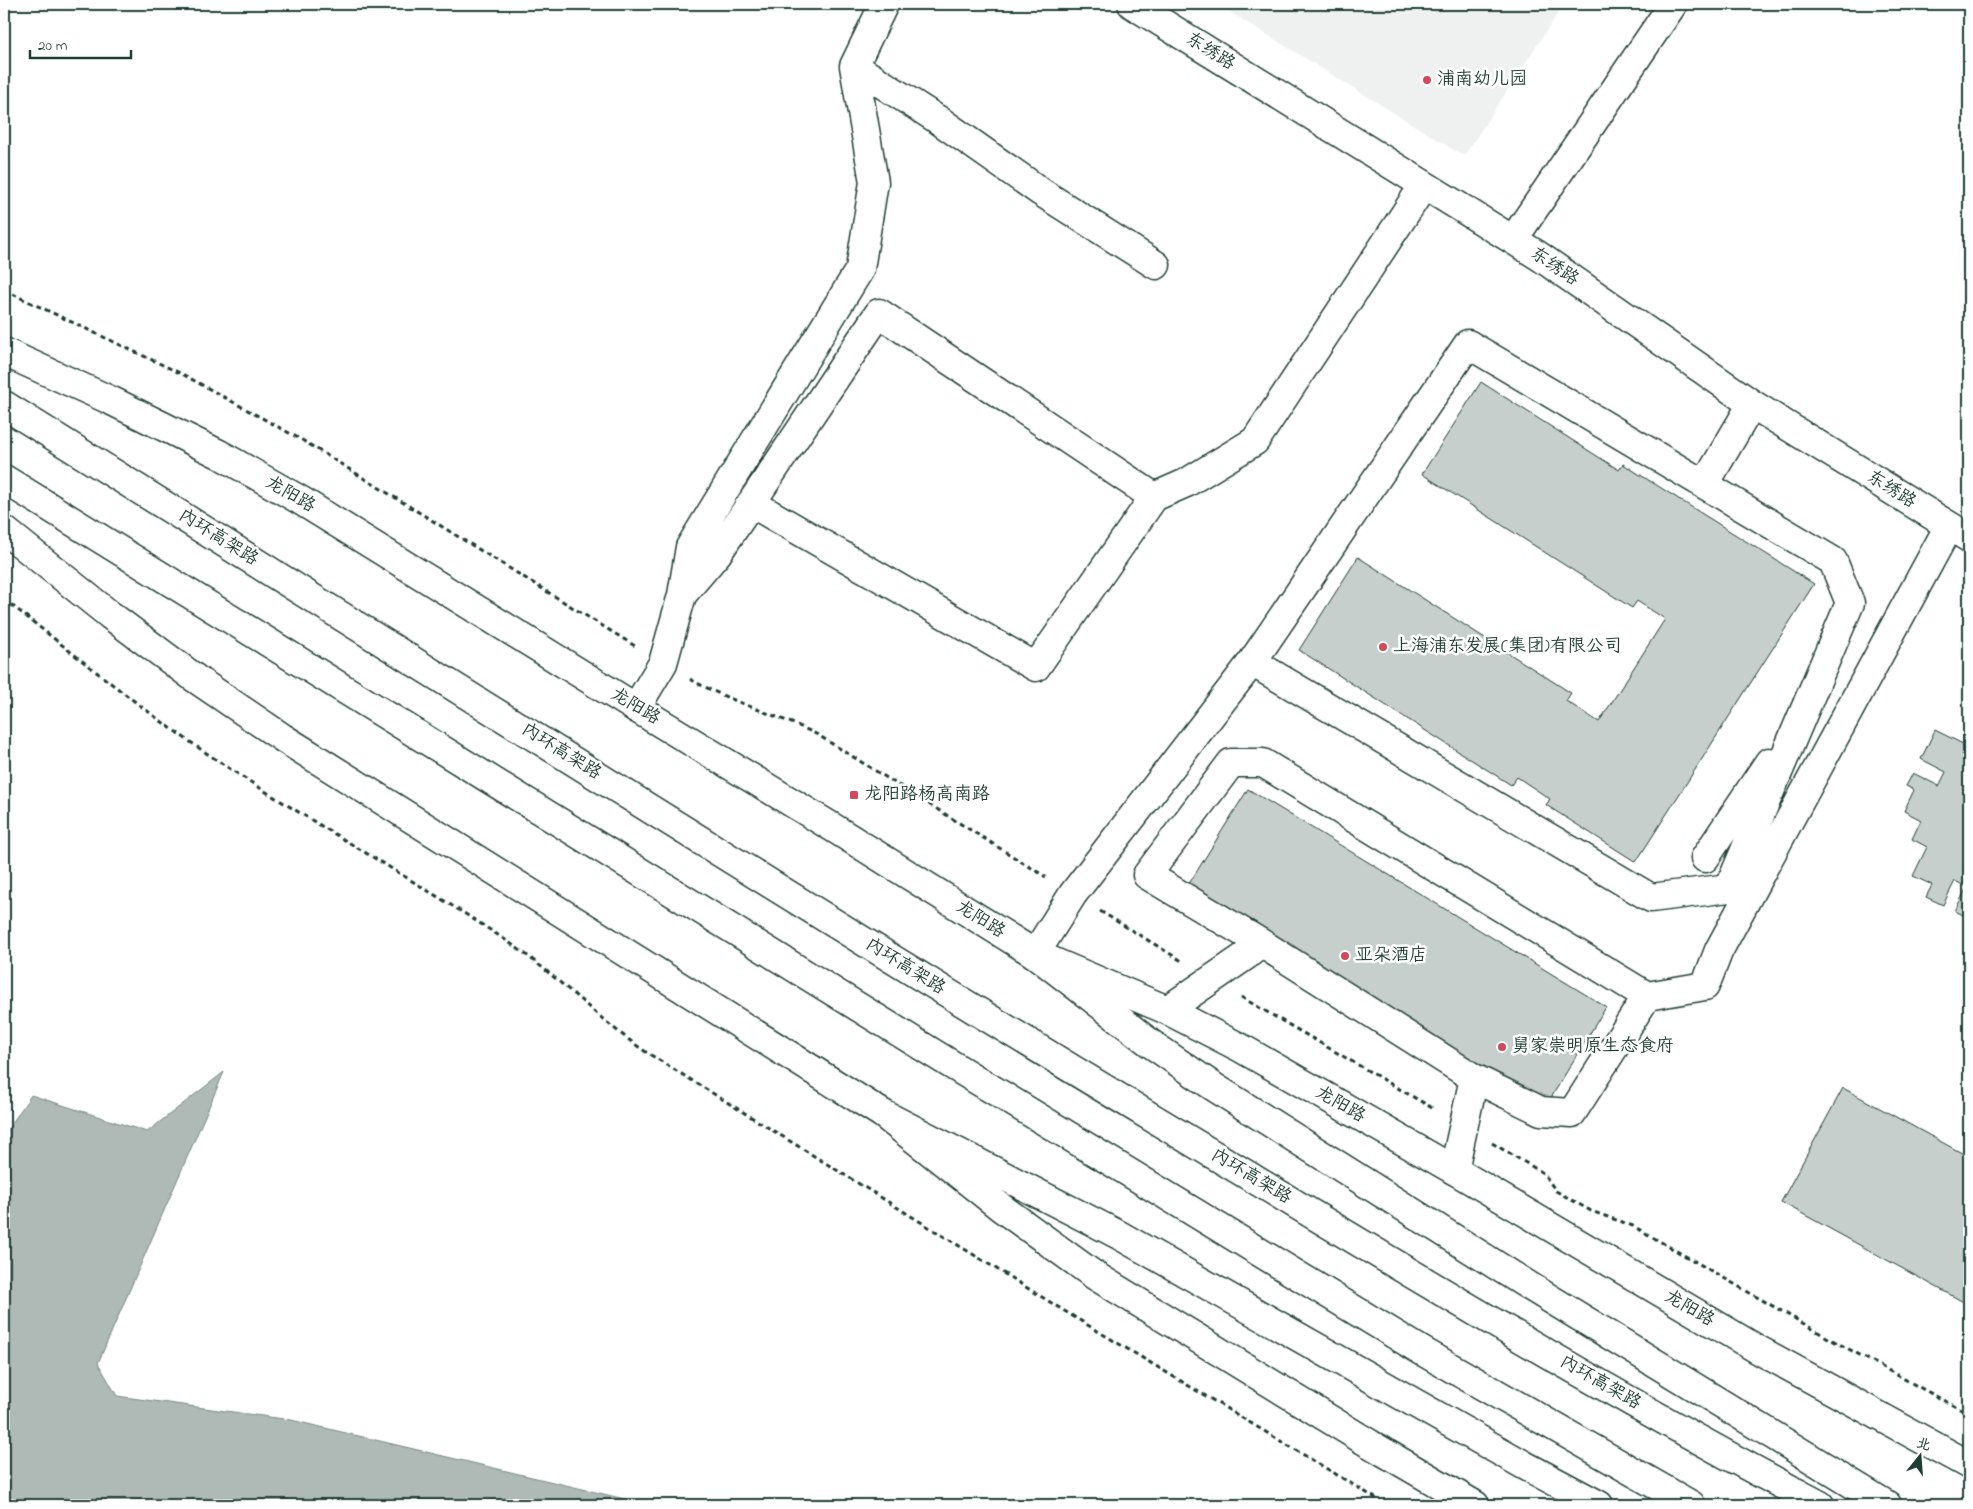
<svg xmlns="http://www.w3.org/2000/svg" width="1973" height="1509" viewBox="0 0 1973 1509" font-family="'Indie Flower','LXGW WenKai TC',sans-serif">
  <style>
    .built { fill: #eef1f0 }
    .water { fill: #afbab7; stroke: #758883 }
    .building { fill: #c7cfcc; stroke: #1f3d34 }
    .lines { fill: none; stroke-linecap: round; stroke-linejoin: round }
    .minor-casing { stroke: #1f3d34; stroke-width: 31 }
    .major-casing { stroke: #1f3d34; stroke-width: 31 }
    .highway-casing { stroke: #1f3d34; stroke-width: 31 }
    .path { stroke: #1f3d34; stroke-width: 3; stroke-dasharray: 5 4; stroke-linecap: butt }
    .minor { stroke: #fff; stroke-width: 28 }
    .major { stroke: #fff; stroke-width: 28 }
    .highway { stroke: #fff; stroke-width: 28 }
    .poi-dot { fill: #d1495b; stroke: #fff; stroke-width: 2 }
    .labels { text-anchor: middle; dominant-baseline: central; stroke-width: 5; stroke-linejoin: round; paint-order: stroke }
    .street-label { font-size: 18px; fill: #1f3d34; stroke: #fff }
    .poi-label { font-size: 18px; fill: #1f3d34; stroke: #fff; text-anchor: start }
  </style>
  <rect width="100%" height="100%" fill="#fff"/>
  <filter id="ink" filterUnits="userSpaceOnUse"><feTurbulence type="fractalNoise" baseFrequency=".02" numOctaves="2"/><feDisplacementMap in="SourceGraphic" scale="10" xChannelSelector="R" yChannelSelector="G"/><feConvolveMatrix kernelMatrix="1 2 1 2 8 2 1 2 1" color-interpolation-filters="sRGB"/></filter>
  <g filter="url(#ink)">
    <path class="built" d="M 1217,4 L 1564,4 L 1464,156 Z"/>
    <path class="water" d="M 224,1072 L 98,1363 L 117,1396 L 291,1420 L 650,1505 L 4,1505 L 4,1135 L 31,1095 L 147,1132 Z"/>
    <path class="building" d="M 1481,382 L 1619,470 L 1623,464 L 1814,584 L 1636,862 L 1546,805 L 1550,799 L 1517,777 L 1511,785 L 1299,650 L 1358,557 L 1571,693 L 1566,701 L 1599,722 L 1665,619 L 1637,601 L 1632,608 L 1422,474 Z
      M 1935,730 L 1969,747 L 1969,918 L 1955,911 L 1967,887 L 1955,881 L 1943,905 L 1926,897 L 1932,885 L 1913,876 L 1927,847 L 1912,839 L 1921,820 L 1904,811 L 1914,790 L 1906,786 L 1913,773 L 1939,786 L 1946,772 L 1921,759 Z
      M 1248,789 L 1606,1007 L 1546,1106 L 1187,887 Z
      M 1843,1088 L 1969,1157 L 1969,1305 L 1781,1202 Z"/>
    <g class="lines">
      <g class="minor-casing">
        <path id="minor" d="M 1132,4 L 1539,256 L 1752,404 L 1969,538
          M 854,66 L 940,121 L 1041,192 L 1156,265
          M 1513,240 L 1673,4
          M 1705,484 L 1752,404
          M 1154,497 L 1186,483 L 1255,441 L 1424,185
          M 682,595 L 717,554 L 879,313 L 1154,497 L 1036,667 L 751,503
          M 636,708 L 663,663 L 682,595 L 690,547 L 860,269 L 874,182 L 854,66 L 884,4
          M 1705,858 L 1769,762
          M 1261,943 L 1147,875 L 1231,763 L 1263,763 L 1647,996 L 1572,1113 L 1541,1111 L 1474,1078
          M 1035,954 L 1073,894 L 1252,662 L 1468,344 L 1833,561 L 1850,603 L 1729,888 L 1651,898 L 1252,662
          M 1647,996 L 1705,986 L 1719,950 L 1949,526
          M 1167,1010 L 1247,955 L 1261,943 L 1474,1078 L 1454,1170"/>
      </g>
      <g class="major-casing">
        <path id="major" d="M 4,352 L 112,401 L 219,454 L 300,500 L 636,708 L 832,827 L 1035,954 L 1167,1010 L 1241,1048 L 1454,1170 L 1757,1349 L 1969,1465
          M 4,530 L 110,615 L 196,679 L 283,738 L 883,1114 L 1003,1209 L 1094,1275 L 1370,1444 L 1475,1505"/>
      </g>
      <g class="highway-casing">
        <path id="highway" d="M 4,405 C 387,644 769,886 1156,1120 C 1375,1252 1594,1386 1820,1505
          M 4,479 L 949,1063 L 1422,1351 L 1691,1505
          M 1035,954 L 1150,1043 L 1214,1087 L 1526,1284 L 1887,1505
          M 883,1114 L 1119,1235 L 1524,1465 L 1599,1505"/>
      </g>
      <path class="path" d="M 4,290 L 184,375 L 302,440 L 635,646
        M 4,599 C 79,658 154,720 235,772 C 323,829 416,881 504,939 C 555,973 596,1018 646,1052 L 1071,1315 L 1387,1505
        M 690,679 C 730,702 776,714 818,735 L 1046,877
        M 1100,911 L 1182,961
        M 1241,997 L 1434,1109
        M 1492,1143 L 1543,1173 L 1556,1191 L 1591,1211 L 1633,1226 L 1832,1340 L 1969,1414"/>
      <use href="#minor" class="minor"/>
      <use href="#major" class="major"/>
      <use href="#highway" class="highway"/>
    </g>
  </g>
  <g class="poi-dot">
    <circle cx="1427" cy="80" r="5"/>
    <circle cx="1383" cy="647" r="5"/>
    <rect x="849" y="790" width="10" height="10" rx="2.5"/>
    <circle cx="1345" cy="956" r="5"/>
    <circle cx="1502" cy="1047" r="5"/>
  </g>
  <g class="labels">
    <g class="street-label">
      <text transform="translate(1210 52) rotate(32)">东绣路</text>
      <text transform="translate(1554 267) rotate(34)">东绣路</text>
      <text transform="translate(1891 490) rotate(32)">东绣路</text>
      <text transform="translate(290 495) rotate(30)">龙阳路</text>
      <text transform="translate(218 538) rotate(32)">内环高架路</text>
      <text transform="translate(635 707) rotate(31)">龙阳路</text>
      <text transform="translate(561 752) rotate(32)">内环高架路</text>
      <text transform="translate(980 920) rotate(32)">龙阳路</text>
      <text transform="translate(905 967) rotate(32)">内环高架路</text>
      <text transform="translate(1340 1105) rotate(30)">龙阳路</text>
      <text transform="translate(1251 1177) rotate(31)">内环高架路</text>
      <text transform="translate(1689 1309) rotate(30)">龙阳路</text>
      <text transform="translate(1600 1383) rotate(30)">内环高架路</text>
    </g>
    <g class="poi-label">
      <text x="1437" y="80">浦南幼儿园</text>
      <text x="1393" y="647">上海浦东发展(集团)有限公司</text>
      <text x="864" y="795">龙阳路杨高南路</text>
      <text x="1355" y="956">亚朵酒店</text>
      <text x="1512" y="1047">舅家崇明原生态食府</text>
    </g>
  </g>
  <rect width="1973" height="1509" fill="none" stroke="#fff" stroke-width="20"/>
  <rect x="10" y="10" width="1953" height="1489" fill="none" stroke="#1f3d34" stroke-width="2" filter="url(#ink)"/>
  <g transform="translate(1920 1456) rotate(17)" stroke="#ffffff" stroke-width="4" paint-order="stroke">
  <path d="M0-4L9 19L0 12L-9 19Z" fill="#1f3d34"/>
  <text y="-8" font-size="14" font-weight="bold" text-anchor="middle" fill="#1f3d34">北</text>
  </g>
  <path d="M30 50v8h101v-8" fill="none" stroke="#1f3d34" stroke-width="2.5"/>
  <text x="38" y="50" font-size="15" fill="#1f3d34" stroke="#ffffff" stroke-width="4" paint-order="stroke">20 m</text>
</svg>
